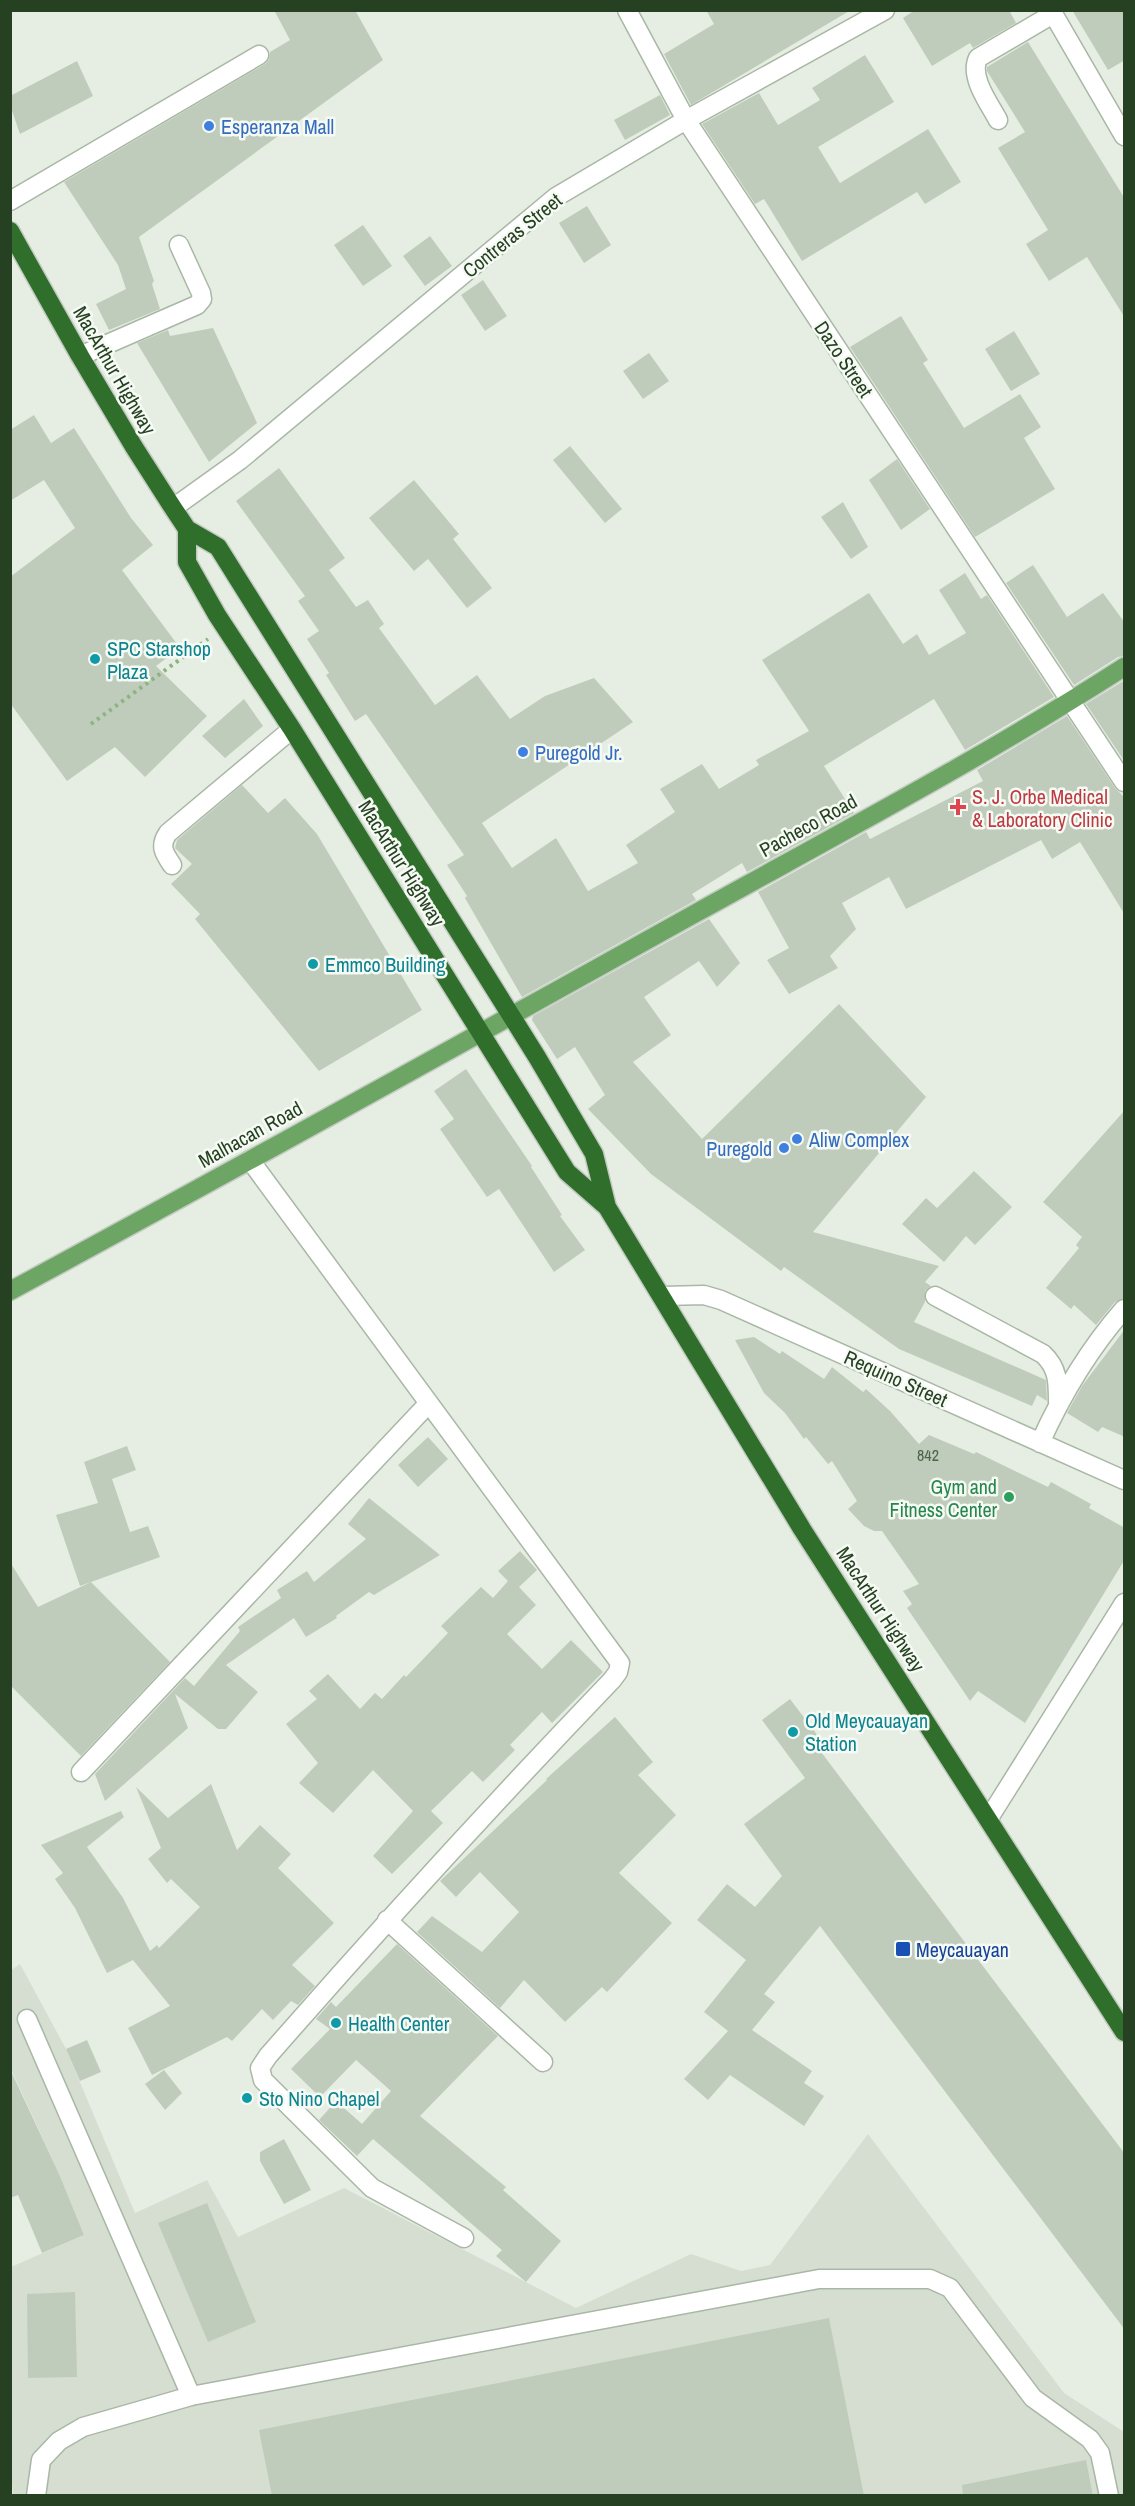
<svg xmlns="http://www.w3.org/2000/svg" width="1135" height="2506" viewBox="0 0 1135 2506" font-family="'Archivo Narrow',sans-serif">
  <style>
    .built { fill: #d5ded1 }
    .building { fill: #c0ccbb }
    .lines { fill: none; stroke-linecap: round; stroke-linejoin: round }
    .minor-casing { stroke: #a9b7a5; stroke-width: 21 }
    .major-casing { stroke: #c2cac1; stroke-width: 21 }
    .highway-casing { stroke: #c2cac1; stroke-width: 21 }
    .path { stroke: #8bb481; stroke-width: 4; stroke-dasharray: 3 4.5; stroke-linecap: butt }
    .minor { stroke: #fff; stroke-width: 18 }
    .major { stroke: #6da664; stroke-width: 18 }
    .highway { stroke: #306f2b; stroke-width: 18 }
    .shop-dot { fill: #3f7fe0; stroke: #f6faf4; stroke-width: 2 }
    .culture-dot { fill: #0f9aa8; stroke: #f6faf4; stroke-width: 2 }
    .health-dot { fill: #e0444e; stroke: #f6faf4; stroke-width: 2 }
    .leisure-dot { fill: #2e9e5b; stroke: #f6faf4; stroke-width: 2 }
    .transit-dot { fill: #1a4fb4; stroke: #f6faf4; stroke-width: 2 }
    .labels { text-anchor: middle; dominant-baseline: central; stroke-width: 5; stroke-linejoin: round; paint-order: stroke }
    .number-label { font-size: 16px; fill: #4c6448 }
    .shop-label { font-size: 20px; fill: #366cbe; stroke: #f6faf4; text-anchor: start }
    .street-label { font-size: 20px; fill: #264121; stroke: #f6faf4 }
    .culture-label { font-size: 20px; fill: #0d838f; stroke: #f6faf4; text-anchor: start }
    .health-label { font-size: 20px; fill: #be3a42; stroke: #f6faf4; text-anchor: start }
    .leisure-label { font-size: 20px; fill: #27864d; stroke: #f6faf4; text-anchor: end }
    .transit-label { font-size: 20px; fill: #164399; stroke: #f6faf4; text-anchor: start }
  </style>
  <rect width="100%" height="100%" fill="#e6eee3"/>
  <path class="built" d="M 20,1964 L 66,2049 L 135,2213 L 207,2180 L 238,2237 L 344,2188 L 576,2308 L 691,2254 L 741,2271 L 770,2265 L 868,2134 L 1064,2393 L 1124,2432 L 1124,2495 L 13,2495 L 10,2456 L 11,2267 L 84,2235 L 60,2176 L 11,2069 L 10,1971 Z"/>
  <path class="building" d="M 274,10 L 355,10 L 383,60 L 139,237 L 154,281 L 152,284 L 160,309 L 109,330 L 96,304 L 126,289 L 118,265 L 64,182 L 265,64 L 269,60 L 270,52 L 290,40 Z
    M 706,10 L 851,10 L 691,105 L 664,54 L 714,24 Z
    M 915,10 L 1009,10 L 1016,23 L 973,48 L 970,43 L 932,66 L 903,18 Z
    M 1072,10 L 1125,10 L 1125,60 L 1108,70 Z
    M 1028,42 L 1125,199 L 1125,318 L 1087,257 L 1049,281 L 1026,244 L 1048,230 L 998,148 L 1025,132 L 987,71 L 987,67 Z
    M 865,55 L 894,102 L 818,147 L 840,183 L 928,129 L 961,182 L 925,204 L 917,192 L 802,261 L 764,199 L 755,204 L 702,124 L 759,93 L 778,125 L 820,100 L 812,88 Z
    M 77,61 L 93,96 L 20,134 L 10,105 L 10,96 Z
    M 660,95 L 670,115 L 625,140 L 614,120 Z
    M 587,206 L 611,245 L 584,263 L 559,223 Z
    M 363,225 L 392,266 L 363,286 L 334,245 Z
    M 430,236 L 452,266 L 425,286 L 403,256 Z
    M 483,280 L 507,316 L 485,331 L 461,295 Z
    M 901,316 L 928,360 L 923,363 L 964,428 L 1020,394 L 1041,427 L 1024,438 L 1055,489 L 975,537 L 850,347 Z
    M 213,328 L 257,423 L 209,462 L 137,343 L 168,330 L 170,336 Z
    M 1014,331 L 1040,374 L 1011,391 L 985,349 Z
    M 649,353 L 669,381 L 643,399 L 623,371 Z
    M 34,415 L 51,443 L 74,428 L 131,518 L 153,545 L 122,570 L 180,648 L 156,666 L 207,716 L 145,777 L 115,747 L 67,781 L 10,703 L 10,577 L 75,528 L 44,480 L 10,501 L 10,430 Z
    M 570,446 L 622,509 L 605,523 L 553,460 Z
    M 897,459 L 930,509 L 901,530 L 869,480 Z
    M 279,468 L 345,558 L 329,570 L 356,607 L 368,600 L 384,624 L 379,628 L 435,705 L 477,675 L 510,719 L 545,696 L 594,678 L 633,722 L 482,823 L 512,868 L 556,838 L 588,891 L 638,863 L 626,845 L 675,812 L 660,789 L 702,764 L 719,789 L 759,765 L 756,760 L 809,731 L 762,660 L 869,593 L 903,644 L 917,634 L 929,655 L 966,633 L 939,590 L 965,573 L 981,599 L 987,595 L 1054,697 L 965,750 L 934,699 L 824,766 L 854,813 L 747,872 L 742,863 L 692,894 L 696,900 L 522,997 L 465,898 L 467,896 L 447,865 L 464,855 L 366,714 L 355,721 L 326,675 L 329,673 L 307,639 L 319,631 L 298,601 L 305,596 L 236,501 Z
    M 414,480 L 459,534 L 453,539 L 492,588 L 467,608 L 428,559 L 414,571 L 369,518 Z
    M 843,502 L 868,547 L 851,559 L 821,517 Z
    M 1033,565 L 1067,617 L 1103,593 L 1125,623 L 1125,656 L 1118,657 L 1074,685 L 1006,583 Z
    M 1125,680 L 1125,762 L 1086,704 Z
    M 244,699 L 263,726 L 225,758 L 202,736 Z
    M 1067,716 L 1115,788 L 1125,798 L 1125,915 L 1080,842 L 1052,859 L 1041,840 L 906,909 L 889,877 L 842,903 L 856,929 L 830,956 L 838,968 L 789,994 L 767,960 L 789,948 L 758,892 L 866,832 L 870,839 L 983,781 L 977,770 Z
    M 242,785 L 268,813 L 285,798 L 317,834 L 422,1010 L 319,1071 L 195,919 L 200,914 L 171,884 L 192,864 L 175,848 L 177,840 Z
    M 709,919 L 740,963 L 717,987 L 699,961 L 644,997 L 671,1035 L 633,1062 L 702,1139 L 839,1004 L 926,1097 L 813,1232 L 939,1266 L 925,1282 L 931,1286 L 925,1291 L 925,1302 L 914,1322 L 1046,1380 L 1047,1401 L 1037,1395 L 1032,1406 L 899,1349 L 784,1267 L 781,1271 L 651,1174 L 588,1109 L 605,1095 L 575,1047 L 557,1059 L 532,1020 L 533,1016 Z
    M 466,1069 L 532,1166 L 531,1167 L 562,1215 L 560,1216 L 585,1250 L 554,1272 L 499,1189 L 487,1197 L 440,1129 L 454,1119 L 434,1091 Z
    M 1125,1110 L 1125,1298 L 1115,1302 L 1096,1325 L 1074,1305 L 1071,1309 L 1046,1288 L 1079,1248 L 1076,1245 L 1082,1237 L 1043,1202 Z
    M 974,1171 L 1012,1207 L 975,1245 L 966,1236 L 944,1262 L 902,1224 L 926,1198 L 937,1208 Z
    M 1125,1329 L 1125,1437 L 1102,1427 L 1098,1432 L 1067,1413 L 1082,1386 Z
    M 754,1337 L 780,1354 L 782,1351 L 824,1379 L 832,1367 L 863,1392 L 866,1389 L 890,1411 L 919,1444 L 929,1435 L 974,1454 L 976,1452 L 1048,1487 L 1051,1482 L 1091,1504 L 1089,1508 L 1125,1528 L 1125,1559 L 1025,1723 L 978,1691 L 970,1701 L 907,1608 L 912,1604 L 903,1591 L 919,1584 L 882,1531 L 874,1531 L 864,1526 L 848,1509 L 857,1501 L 832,1461 L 828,1464 L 806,1437 L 804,1439 L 785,1413 L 764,1393 L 735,1340 Z
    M 428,1437 L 448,1459 L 418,1487 L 398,1465 Z
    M 127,1446 L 136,1470 L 112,1479 L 130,1532 L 148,1526 L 160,1557 L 80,1586 L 56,1515 L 98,1503 L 84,1462 Z
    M 369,1498 L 440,1555 L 374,1595 L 369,1592 L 336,1616 L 337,1618 L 306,1637 L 294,1618 L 226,1665 L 258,1692 L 226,1729 L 218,1729 L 175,1694 L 188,1728 L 105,1801 L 95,1774 L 185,1678 L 194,1686 L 240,1631 L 238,1627 L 281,1598 L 277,1590 L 307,1571 L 314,1582 L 366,1539 L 348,1524 Z
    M 520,1551 L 537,1570 L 519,1587 L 536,1605 L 507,1634 L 542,1669 L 571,1640 L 603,1672 L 552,1723 L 542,1712 L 510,1745 L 515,1750 L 483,1782 L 472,1771 L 431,1811 L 443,1823 L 392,1874 L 373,1856 L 413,1811 L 373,1770 L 333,1813 L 299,1783 L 318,1763 L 286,1724 L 317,1699 L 309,1691 L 328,1674 L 360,1709 L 375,1693 L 382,1699 L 404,1675 L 406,1677 L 448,1633 L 441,1626 L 481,1587 L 493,1598 L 508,1581 L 498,1571 Z
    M 10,1562 L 38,1607 L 91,1582 L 170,1662 L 81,1756 L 10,1685 Z
    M 790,1699 L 824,1744 L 818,1748 L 1125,2154 L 1125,2330 L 820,1926 L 764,1994 L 775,2002 L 752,2030 L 812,2071 L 804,2083 L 824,2096 L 804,2126 L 730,2075 L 708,2100 L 684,2079 L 728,2031 L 704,2012 L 746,1960 L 697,1920 L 727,1884 L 755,1907 L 782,1876 L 744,1824 L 805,1778 L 762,1720 Z
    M 615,1717 L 653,1762 L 638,1775 L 676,1815 L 619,1873 L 672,1923 L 607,1992 L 602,1987 L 565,2022 L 524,1980 L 500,2008 L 417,1932 L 432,1916 L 482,1952 L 519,1912 L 480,1872 L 456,1897 L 440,1881 L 547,1780 L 546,1779 Z
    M 211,1784 L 237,1850 L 260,1825 L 291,1854 L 278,1868 L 334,1923 L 292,1965 L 315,1986 L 298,2005 L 291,2001 L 273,2020 L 262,2009 L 232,2041 L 227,2037 L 152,2075 L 128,2028 L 170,2006 L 133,1960 L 107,1973 L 75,1908 L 55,1879 L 63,1873 L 41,1845 L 121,1811 L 124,1817 L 87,1847 L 123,1898 L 150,1951 L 157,1945 L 159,1948 L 200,1907 L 171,1879 L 167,1883 L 148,1859 L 161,1848 L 136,1787 L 168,1818 Z
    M 397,1944 L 498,2036 L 420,2116 L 506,2187 L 503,2190 L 561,2241 L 526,2282 L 496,2256 L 502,2250 L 373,2139 L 357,2156 L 319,2120 L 336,2101 L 362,2124 L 391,2091 L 356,2060 L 320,2097 L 291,2069 L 330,2029 L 316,2019 L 331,2002 L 336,2007 Z
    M 87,2040 L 101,2072 L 80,2081 L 66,2049 Z
    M 10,2069 L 60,2176 L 84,2235 L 42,2253 L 18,2195 L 10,2198 Z
    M 164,2070 L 182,2093 L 165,2110 L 145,2084 Z
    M 284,2139 L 311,2190 L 284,2204 L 260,2161 L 260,2152 Z
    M 207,2203 L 256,2322 L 208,2342 L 158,2223 Z
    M 75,2292 L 77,2377 L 28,2378 L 27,2294 Z
    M 829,2318 L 864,2496 L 272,2496 L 259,2430 Z
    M 1086,2460 L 1093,2496 L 963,2496 L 962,2485 Z"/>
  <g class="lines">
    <g class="minor-casing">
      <path id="minor" d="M 627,10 L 686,120 L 1124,782
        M 1051,10 L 1124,136
        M 998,120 C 989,103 969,77 978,58 L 1053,14
        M 10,201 L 259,55
        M 80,356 L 197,305 L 202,299 L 201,293 L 179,245
        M 173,508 L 240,460 L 556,197 L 686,120 L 885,10
        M 172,865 C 164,853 159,846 168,833 L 292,729
        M 250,1160 L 620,1663 L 618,1672 L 612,1680 C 494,1803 380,1928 268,2056 L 260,2068 L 263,2080 L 372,2188 L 464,2238
        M 663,1296 L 704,1295 L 721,1300 L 1124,1480
        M 935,1296 L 1043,1354 C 1058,1368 1058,1382 1058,1402
        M 1040,1443 C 1062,1394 1089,1349 1124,1309
        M 81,1772 L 428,1404
        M 989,1818 L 1124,1603
        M 387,1920 L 543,2062
        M 27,2019 L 191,2396
        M 36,2496 L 41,2460 L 59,2441 L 83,2427 L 191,2396 L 819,2279 L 930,2279 L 950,2288 L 1033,2398 L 1090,2439 L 1100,2453 L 1109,2496"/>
    </g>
    <g class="major-casing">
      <path id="major" d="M 10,1291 C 240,1167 468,1040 696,913 C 840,833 986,756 1124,667"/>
    </g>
    <g class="highway-casing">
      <path id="highway" d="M 10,231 L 80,356 L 134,447 L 173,508 L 187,529 L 218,547 L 537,1057 L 594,1154 L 607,1207
        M 187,529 L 187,562 L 217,615 L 292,729 L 567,1172 L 607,1207 L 802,1529 L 1124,2032"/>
    </g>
    <path class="path" d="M 91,724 L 208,639"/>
    <use href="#minor" class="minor"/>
    <use href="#major" class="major"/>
    <use href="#highway" class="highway"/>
  </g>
  <g class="shop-dot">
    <circle cx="209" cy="126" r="6"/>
    <circle cx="523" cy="752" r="6"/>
    <circle cx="797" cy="1139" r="6"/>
    <circle cx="784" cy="1148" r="6"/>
  </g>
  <g class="culture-dot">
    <circle cx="95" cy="659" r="6"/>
    <circle cx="313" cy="964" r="6"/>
    <circle cx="793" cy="1732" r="6"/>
    <circle cx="336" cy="2023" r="6"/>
    <circle cx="247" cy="2098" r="6"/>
  </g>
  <path class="health-dot" d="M955 798h6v6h6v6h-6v6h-6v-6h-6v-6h6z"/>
  <circle class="leisure-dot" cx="1009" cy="1497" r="6"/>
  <rect class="transit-dot" x="895" y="1941" width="16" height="16" rx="3"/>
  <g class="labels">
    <g class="number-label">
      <text x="928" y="1455">842</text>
    </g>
    <g class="shop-label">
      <text x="221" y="126">Esperanza Mall</text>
      <text x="535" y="752">Puregold Jr.</text>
      <text x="809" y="1139">Aliw Complex</text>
      <text x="772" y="1148" text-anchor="end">Puregold</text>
    </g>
    <g class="street-label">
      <text transform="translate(512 235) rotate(-39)">Contreras Street</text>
      <text transform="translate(844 359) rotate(56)">Dazo Street</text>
      <text transform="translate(115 370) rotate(60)">MacArthur Highway</text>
      <text transform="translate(808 825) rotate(-29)">Pacheco Road</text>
      <text transform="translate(402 863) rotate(58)">MacArthur Highway</text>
      <text transform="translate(250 1134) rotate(-29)">Malhacan Road</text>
      <text transform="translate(896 1378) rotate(24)">Requino Street</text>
      <text transform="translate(881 1609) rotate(57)">MacArthur Highway</text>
    </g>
    <g class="culture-label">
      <text x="107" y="648">SPC Starshop<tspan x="107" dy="23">Plaza</tspan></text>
      <text x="325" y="964">Emmco Building</text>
      <text x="805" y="1720">Old Meycauayan<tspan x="805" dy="23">Station</tspan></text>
      <text x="348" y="2023">Health Center</text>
      <text x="259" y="2098">Sto Nino Chapel</text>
    </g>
    <g class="health-label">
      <text x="972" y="796">S. J. Orbe Medical<tspan x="972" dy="23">&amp; Laboratory Clinic</tspan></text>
    </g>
    <g class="leisure-label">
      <text x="997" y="1486">Gym and<tspan x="997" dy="23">Fitness Center</tspan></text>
    </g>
    <g class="transit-label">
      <text x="916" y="1949">Meycauayan</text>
    </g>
  </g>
  <rect width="1135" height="2506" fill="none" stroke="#264121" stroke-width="24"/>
</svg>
